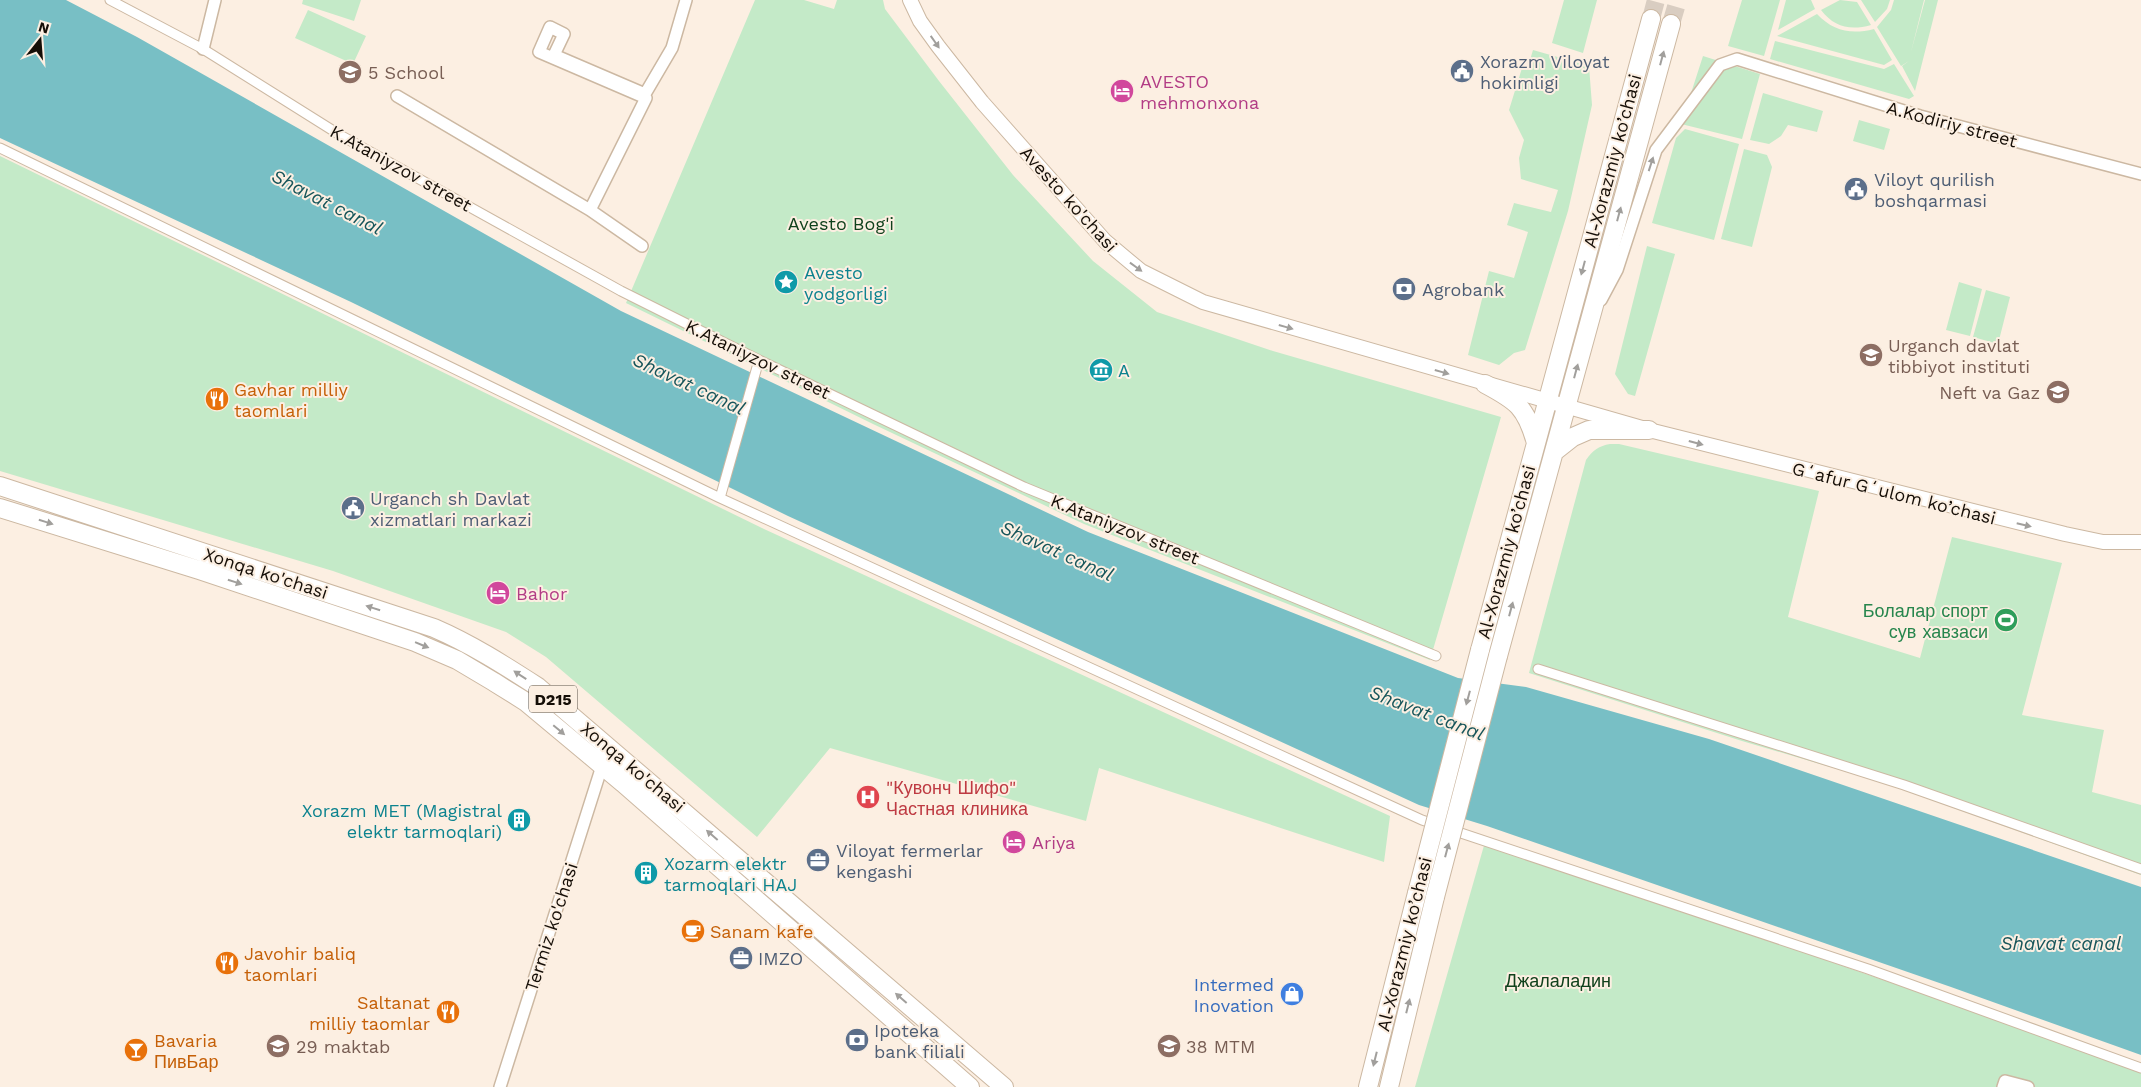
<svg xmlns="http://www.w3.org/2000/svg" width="2141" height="1087" viewBox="0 0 2141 1087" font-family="'Work Sans',sans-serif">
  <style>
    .green { fill: #c4eac8 }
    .water { fill: #78bfc5 }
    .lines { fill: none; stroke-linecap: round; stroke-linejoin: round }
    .primary-tunnel { stroke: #d9cdc1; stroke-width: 18; stroke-dasharray: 18 9; stroke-linecap: butt }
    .pedestrian-casing { stroke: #ccb8a2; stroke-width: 11 }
    .minor-casing { stroke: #ccb8a2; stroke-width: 14 }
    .tertiary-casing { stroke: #ccb8a2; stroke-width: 16 }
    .primary-casing { stroke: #ccb8a2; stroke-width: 20 }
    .pedestrian { stroke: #fff; stroke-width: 9 }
    .minor { stroke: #fff; stroke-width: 11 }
    .tertiary { stroke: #fff; stroke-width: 14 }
    .primary { stroke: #fff; stroke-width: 18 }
    .primary-bridge-casing { stroke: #ccb8a2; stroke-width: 20; stroke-linecap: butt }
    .primary-bridge { stroke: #fff; stroke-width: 18 }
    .oneway { fill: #a19f9c }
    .labels { text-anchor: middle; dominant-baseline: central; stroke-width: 4; stroke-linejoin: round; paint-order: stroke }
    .shield { fill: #fcefe2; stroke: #5a5249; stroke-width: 1 }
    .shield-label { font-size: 16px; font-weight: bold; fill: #150e07 }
    .service-label { font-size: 18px; fill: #4e5e75; stroke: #fcefe2; text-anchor: start }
    .education-label { font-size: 18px; fill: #785e54; stroke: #fcefe2; text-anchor: start }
    .hotel-label { font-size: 18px; fill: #b23c85; stroke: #fcefe2; text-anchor: start }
    .street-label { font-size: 18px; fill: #150e07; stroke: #fcefe2 }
    .park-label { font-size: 18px; fill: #10411c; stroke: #fcefe2 }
    .culture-label { font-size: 18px; fill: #0d838f; stroke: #fcefe2; text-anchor: start }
    .food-label { font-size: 18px; fill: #c56008; stroke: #fcefe2; text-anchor: start }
    .leisure-label { font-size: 18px; fill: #27864d; stroke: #fcefe2; text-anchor: end }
    .health-label { font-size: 18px; fill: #be3a42; stroke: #fcefe2; text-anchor: start }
    .shop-label { font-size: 18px; fill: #366cbe; stroke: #fcefe2; text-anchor: end }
    .water-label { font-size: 19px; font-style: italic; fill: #17555a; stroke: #fcefe2 }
  </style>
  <rect width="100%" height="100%" fill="#fcefe2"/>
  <path class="green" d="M 303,0 L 361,0 L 354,21 L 302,4 Z
    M 755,0 L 804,0 L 834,9 L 837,0 L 883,0 L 885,9 L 939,81 L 1013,175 L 1093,261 L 1157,312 L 1273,351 L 1501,417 L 1430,660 L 1084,524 L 873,424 L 626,303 Z
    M 1564,0 L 1597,0 L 1583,53 L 1552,43 Z
    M 1742,0 L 1780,0 L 1764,56 L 1728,46 Z
    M 1786,0 L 1811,0 L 1815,9 L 1778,30 Z
    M 1840,0 L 1857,2 L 1871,25 C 1850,31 1834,27 1821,10 Z
    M 1861,0 L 1890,0 L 1887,9 L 1875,22 Z
    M 1894,0 L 1924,0 L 1911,52 L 1925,0 L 1938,0 L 1915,91 L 1902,66 L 1909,61 L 1901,66 L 1877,27 L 1891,10 Z
    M 308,10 L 366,36 L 353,64 L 295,38 Z
    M 1817,14 C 1833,31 1851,35 1874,29 L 1892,60 L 1884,65 L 1777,36 Z
    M 1775,41 L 1884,69 L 1894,64 L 1914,96 L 1909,99 L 1770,59 Z
    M 1533,50 L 1589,66 L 1592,105 L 1568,211 L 1525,350 L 1514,353 L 1499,365 L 1468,355 L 1489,271 L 1514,278 L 1528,232 L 1507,225 L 1514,203 L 1551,212 L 1558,190 L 1521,179 L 1519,158 L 1524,140 L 1509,110 L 1522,68 L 1527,70 Z
    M 1703,56 L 1760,74 L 1742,139 L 1681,124 Z
    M 1763,93 L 1823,111 L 1817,132 L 1788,125 L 1781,136 L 1769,144 L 1750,140 Z
    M 1859,120 L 1890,129 L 1884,150 L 1853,141 Z
    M 1685,129 L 1739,144 L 1714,240 L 1652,223 L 1676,138 Z
    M 1744,149 L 1767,155 L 1772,167 L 1752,247 L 1721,239 Z
    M 0,156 L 764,529 L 1390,816 L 1384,862 L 1099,768 L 1086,821 L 830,748 L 757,837 L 546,657 L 506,632 L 333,571 L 0,471 Z
    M 1647,246 L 1675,254 L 1635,396 L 1628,394 L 1615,374 Z
    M 1959,282 L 1982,289 L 1970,336 L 1946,330 Z
    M 1986,290 L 2010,297 L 1998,344 L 1973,337 Z
    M 1610,444 L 1619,444 L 1819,491 L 1788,617 L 1920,658 L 1952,537 L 2062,563 L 2022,715 L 2104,730 L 2092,792 L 2141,805 L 2141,875 L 1881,782 L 1742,741 L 1529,673 L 1586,460 C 1593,450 1599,446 1610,444 Z
    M 1485,842 L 2013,1025 L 2141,1073 L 2141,1087 L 1415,1087 Z"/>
  <path class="water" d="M 0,0 L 66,0 L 137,37 L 621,311 L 1088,532 L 1458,678 L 1526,687 L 1709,739 L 2141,887 L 2141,1055 L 1951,987 L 1487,826 L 1419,805 L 788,516 L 351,302 L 0,138 Z"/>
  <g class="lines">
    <path class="primary-tunnel" d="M 1651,19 L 1656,0
      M 1671,24 L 1678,0"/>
    <g class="pedestrian-casing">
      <path id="pedestrian" d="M 110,0 L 203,49 L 340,135 L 621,291 L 759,360 L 1024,487 L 1436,656
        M 0,148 L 720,498 L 1422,820 L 1868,969 L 2141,1068
        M 720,498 L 759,360
        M 1538,669 L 1904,785 L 2141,869"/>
    </g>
    <g class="minor-casing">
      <path id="minor" d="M 203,49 L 215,0
        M 397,96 L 590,210 L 642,246
        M 590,210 L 646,98 L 539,52 L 550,27 L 564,34 L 554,55 L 645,94 L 672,48 L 686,0
        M 1601,300 L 1617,270 L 1656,150 L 1720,65 L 1737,59 L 1920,116 L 2141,174
        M 500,1087 L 602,766
        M 2003,1087 L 2005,1081 L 2028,1087"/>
    </g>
    <g class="tertiary-casing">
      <path id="tertiary" d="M 910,0 L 920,21 L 938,46 L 982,102 L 1105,241 L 1141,271 L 1203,302 L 1649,430 L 2065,534 L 2103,542 L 2141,542"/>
    </g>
    <g class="primary-casing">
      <path id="primary" d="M 1485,384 C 1517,401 1526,407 1536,443
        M 1554,452 L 1573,437 L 1589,430 L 1649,430
        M 0,486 L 434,628 C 471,644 504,665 538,687 L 1004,1087
        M 0,508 L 199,570 L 415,642 L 457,660 L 494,682 L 526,702 L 623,783 L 970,1087
        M 1480,650 L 1651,19
        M 1498,656 L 1671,24
        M 1368,1087 L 1417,893
        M 1389,1087 L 1435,897"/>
    </g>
    <use href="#pedestrian" class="pedestrian"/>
    <use href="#minor" class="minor"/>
    <use href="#tertiary" class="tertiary"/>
    <use href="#primary" class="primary"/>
    <g class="primary-bridge-casing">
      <path id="primary-bridge" d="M 1417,893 L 1480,650
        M 1435,897 L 1498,656"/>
    </g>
    <use href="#primary-bridge" class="primary-bridge"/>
  </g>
  <defs><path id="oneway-solid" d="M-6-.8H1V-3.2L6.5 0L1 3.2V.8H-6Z" transform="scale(1.25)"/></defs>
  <g class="oneway">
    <use href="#oneway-solid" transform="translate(935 42) rotate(55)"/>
    <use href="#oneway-solid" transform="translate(1662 58) rotate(-75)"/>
    <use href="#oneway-solid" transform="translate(1651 164) rotate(-72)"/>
    <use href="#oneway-solid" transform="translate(1619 214) rotate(-75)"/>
    <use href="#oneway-solid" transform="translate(1136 267) rotate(36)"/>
    <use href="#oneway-solid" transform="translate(1583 268) rotate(105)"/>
    <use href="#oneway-solid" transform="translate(1286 327) rotate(16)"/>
    <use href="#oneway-solid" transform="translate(1576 371) rotate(-75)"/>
    <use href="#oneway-solid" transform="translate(1442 372) rotate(16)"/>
    <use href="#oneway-solid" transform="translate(1696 443) rotate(15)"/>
    <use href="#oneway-solid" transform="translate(46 522) rotate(17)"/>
    <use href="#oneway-solid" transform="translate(2024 525) rotate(13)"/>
    <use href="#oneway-solid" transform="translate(235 582) rotate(18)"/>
    <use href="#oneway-solid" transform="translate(373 608) rotate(-162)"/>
    <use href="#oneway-solid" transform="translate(1511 609) rotate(-75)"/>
    <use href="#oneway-solid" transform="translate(422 645) rotate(22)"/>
    <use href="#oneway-solid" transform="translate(520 675) rotate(-147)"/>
    <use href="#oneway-solid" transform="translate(1468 698) rotate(105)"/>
    <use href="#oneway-solid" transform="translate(559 730) rotate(40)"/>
    <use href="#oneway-solid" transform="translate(712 835) rotate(-139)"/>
    <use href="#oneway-solid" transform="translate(1447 850) rotate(-75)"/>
    <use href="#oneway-solid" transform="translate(901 998) rotate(-139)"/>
    <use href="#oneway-solid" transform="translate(1408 1006) rotate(-76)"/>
    <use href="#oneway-solid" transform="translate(1375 1059) rotate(104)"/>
  </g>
  <defs>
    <g id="civic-disc" transform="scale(1.25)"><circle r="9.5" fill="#5c6f8a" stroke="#fcefe2"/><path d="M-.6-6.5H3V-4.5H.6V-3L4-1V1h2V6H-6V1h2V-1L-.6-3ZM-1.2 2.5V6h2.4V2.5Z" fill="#fff"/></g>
    <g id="school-disc" transform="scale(1.25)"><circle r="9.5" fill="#8d6e63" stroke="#fcefe2"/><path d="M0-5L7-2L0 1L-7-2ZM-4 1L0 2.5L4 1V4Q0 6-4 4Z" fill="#fff"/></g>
    <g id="hotel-disc" transform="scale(1.25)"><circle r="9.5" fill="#d1479c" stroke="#fcefe2"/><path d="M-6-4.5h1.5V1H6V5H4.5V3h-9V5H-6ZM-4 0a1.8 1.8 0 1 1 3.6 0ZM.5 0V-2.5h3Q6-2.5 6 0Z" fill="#fff"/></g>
    <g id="sight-disc" transform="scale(1.25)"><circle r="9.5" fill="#0f9aa8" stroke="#fcefe2"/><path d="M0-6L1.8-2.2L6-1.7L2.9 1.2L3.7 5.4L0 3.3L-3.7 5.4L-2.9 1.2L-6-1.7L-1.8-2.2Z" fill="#fff"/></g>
    <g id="bank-disc" transform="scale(1.25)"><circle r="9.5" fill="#5c6f8a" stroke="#fcefe2"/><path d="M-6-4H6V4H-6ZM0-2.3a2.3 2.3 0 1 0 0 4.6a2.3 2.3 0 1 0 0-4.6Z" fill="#fff"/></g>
    <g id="university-disc" transform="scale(1.25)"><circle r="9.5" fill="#8d6e63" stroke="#fcefe2"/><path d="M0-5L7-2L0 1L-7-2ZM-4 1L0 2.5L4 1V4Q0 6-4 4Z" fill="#fff"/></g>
    <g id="museum-disc" transform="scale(1.25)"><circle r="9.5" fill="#0f9aa8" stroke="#fcefe2"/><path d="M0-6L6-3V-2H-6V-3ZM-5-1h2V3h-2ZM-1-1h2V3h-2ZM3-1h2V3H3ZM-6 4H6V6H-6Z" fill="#fff"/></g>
    <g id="restaurant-disc" transform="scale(1.25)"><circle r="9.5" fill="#e8710a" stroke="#fcefe2"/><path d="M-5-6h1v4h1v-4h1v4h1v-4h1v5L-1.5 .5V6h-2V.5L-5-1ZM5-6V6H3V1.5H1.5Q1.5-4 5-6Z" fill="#fff"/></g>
    <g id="stadium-disc" transform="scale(1.25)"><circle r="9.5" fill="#2e9e5b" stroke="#fcefe2"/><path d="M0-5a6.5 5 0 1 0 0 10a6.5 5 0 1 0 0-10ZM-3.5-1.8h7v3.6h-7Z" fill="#fff"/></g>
    <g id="hospital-disc" transform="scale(1.25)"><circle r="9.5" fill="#e0444e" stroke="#fcefe2"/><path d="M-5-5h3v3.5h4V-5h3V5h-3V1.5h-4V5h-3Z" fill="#fff"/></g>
    <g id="building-disc" transform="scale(1.25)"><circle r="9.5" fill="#0f9aa8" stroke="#fcefe2"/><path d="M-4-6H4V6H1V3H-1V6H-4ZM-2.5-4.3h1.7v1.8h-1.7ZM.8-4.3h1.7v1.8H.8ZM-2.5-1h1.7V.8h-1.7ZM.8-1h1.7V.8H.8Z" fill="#fff"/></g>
    <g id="office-disc" transform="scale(1.25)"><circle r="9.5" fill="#5c6f8a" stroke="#fcefe2"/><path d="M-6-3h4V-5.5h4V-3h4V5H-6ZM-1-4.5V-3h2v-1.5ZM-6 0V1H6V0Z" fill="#fff"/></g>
    <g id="cafe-disc" transform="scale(1.25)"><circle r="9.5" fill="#e8710a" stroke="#fcefe2"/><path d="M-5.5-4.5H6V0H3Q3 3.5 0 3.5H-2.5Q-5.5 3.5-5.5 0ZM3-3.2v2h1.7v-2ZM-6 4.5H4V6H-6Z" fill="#fff"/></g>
    <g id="shop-disc" transform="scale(1.25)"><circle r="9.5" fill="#3f7fe0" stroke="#fcefe2"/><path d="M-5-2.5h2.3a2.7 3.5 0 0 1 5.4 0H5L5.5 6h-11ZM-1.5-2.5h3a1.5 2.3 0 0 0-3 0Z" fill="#fff"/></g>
    <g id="bar-disc" transform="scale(1.25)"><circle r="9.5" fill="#e8710a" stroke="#fcefe2"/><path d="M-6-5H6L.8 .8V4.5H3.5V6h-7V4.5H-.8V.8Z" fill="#fff"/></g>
  </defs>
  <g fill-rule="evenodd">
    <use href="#civic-disc" x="1462" y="71"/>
    <use href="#school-disc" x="350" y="72"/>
    <use href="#hotel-disc" x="1122" y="91"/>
    <use href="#civic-disc" x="1856" y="189"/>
    <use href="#sight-disc" x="786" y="282"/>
    <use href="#bank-disc" x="1404" y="289"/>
    <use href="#university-disc" x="1871" y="355"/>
    <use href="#museum-disc" x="1101" y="370"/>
    <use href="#school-disc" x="2058" y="392"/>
    <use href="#restaurant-disc" x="217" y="399"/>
    <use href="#civic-disc" x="353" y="508"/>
    <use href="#hotel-disc" x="498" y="593"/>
    <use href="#stadium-disc" x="2006" y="620"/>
    <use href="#hospital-disc" x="868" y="797"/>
    <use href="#building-disc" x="519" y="820"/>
    <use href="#hotel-disc" x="1014" y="842"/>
    <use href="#office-disc" x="818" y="860"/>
    <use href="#building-disc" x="646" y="873"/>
    <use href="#cafe-disc" x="693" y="931"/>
    <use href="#office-disc" x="741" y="958"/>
    <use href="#restaurant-disc" x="227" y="963"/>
    <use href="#shop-disc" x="1292" y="994"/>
    <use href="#restaurant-disc" x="448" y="1012"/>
    <use href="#bank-disc" x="857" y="1040"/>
    <use href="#school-disc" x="278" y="1046"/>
    <use href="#school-disc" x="1169" y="1046"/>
    <use href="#bar-disc" x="136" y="1050"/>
  </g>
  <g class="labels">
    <rect class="shield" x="529" y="685.5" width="48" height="27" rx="4"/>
    <g class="shield-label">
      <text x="553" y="699">D215</text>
    </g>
    <g class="service-label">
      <text x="1480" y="61">Xorazm Viloyat<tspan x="1480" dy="21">hokimligi</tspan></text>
      <text x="1874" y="179">Viloyt qurilish<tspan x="1874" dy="21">boshqarmasi</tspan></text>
      <text x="1422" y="289">Agrobank</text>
      <text x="370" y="498">Urganch sh Davlat<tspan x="370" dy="21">xizmatlari markazi</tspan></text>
      <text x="836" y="850">Viloyat fermerlar<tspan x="836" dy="21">kengashi</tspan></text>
      <text x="758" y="958">IMZO</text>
      <text x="874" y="1030">Ipoteka<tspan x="874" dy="21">bank filiali</tspan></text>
    </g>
    <g class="education-label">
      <text x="368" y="72">5 School</text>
      <text x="1888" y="345">Urganch davlat<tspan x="1888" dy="21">tibbiyot instituti</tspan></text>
      <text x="2040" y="392" text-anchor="end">Neft va Gaz</text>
      <text x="296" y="1046">29 maktab</text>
      <text x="1186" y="1046">38 MTM</text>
    </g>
    <g class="hotel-label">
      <text x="1140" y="81">AVESTO<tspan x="1140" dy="21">mehmonxona</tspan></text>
      <text x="516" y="593">Bahor</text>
      <text x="1032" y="842">Ariya</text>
    </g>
    <g class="street-label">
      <text transform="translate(1952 124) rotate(15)">A.Kodiriy street</text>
      <text transform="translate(1612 161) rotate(-75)">Al-Xorazmiy ko’chasi</text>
      <text transform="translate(401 168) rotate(29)">K.Ataniyzov street</text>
      <text transform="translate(1069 199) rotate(48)">Avesto ko'chasi</text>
      <text transform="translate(758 359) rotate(26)">K.Ataniyzov street</text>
      <text transform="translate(1894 493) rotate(14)">Gʻafur Gʻulom ko’chasi</text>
      <text transform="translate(1125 529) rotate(22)">K.Ataniyzov street</text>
      <text transform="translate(1506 552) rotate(-75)">Al-Xorazmiy ko’chasi</text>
      <text transform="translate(266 573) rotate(18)">Xonqa ko'chasi</text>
      <text transform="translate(633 767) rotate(40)">Xonqa ko'chasi</text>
      <text transform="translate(551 927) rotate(-72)">Termiz ko'chasi</text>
      <text transform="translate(1404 944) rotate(-76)">Al-Xorazmiy ko’chasi</text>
    </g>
    <g class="park-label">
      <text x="841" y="223">Avesto Bog'i</text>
      <text x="1558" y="980">Джалаладин</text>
    </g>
    <g class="culture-label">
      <text x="804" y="272">Avesto<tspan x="804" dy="21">yodgorligi</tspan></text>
      <text x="1118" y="370">A</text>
      <text x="502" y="810" text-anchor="end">Xorazm MET (Magistral<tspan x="502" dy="21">elektr tarmoqlari)</tspan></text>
      <text x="664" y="863">Xozarm elektr<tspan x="664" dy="21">tarmoqlari HAJ</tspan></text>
    </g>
    <g class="food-label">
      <text x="234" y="389">Gavhar milliy<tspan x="234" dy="21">taomlari</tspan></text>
      <text x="710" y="931">Sanam kafe</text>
      <text x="244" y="953">Javohir baliq<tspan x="244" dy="21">taomlari</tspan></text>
      <text x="430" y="1002" text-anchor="end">Saltanat<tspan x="430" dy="21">milliy taomlar</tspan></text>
      <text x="154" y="1040">Bavaria<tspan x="154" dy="21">ПивБар</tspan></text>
    </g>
    <g class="leisure-label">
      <text x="1988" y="610">Болалар спорт<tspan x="1988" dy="21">сув хавзаси</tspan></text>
    </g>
    <g class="health-label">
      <text x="886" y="787">"Кувонч Шифо"<tspan x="886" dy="21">Частная клиника</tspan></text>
    </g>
    <g class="shop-label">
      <text x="1274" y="984">Intermed<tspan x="1274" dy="21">Inovation</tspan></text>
    </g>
    <g class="water-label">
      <text transform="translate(327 202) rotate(27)">Shavat canal</text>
      <text transform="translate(689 384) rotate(25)">Shavat canal</text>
      <text transform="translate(1057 551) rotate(24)">Shavat canal</text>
      <text transform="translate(1427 713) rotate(21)">Shavat canal</text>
      <text x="2061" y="943">Shavat canal</text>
    </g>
  </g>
  <g transform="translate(40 40) rotate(17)" stroke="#fcefe2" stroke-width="4" paint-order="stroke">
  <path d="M0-4L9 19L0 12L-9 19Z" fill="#150e07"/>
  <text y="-8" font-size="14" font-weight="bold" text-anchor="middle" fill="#150e07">N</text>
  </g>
</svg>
